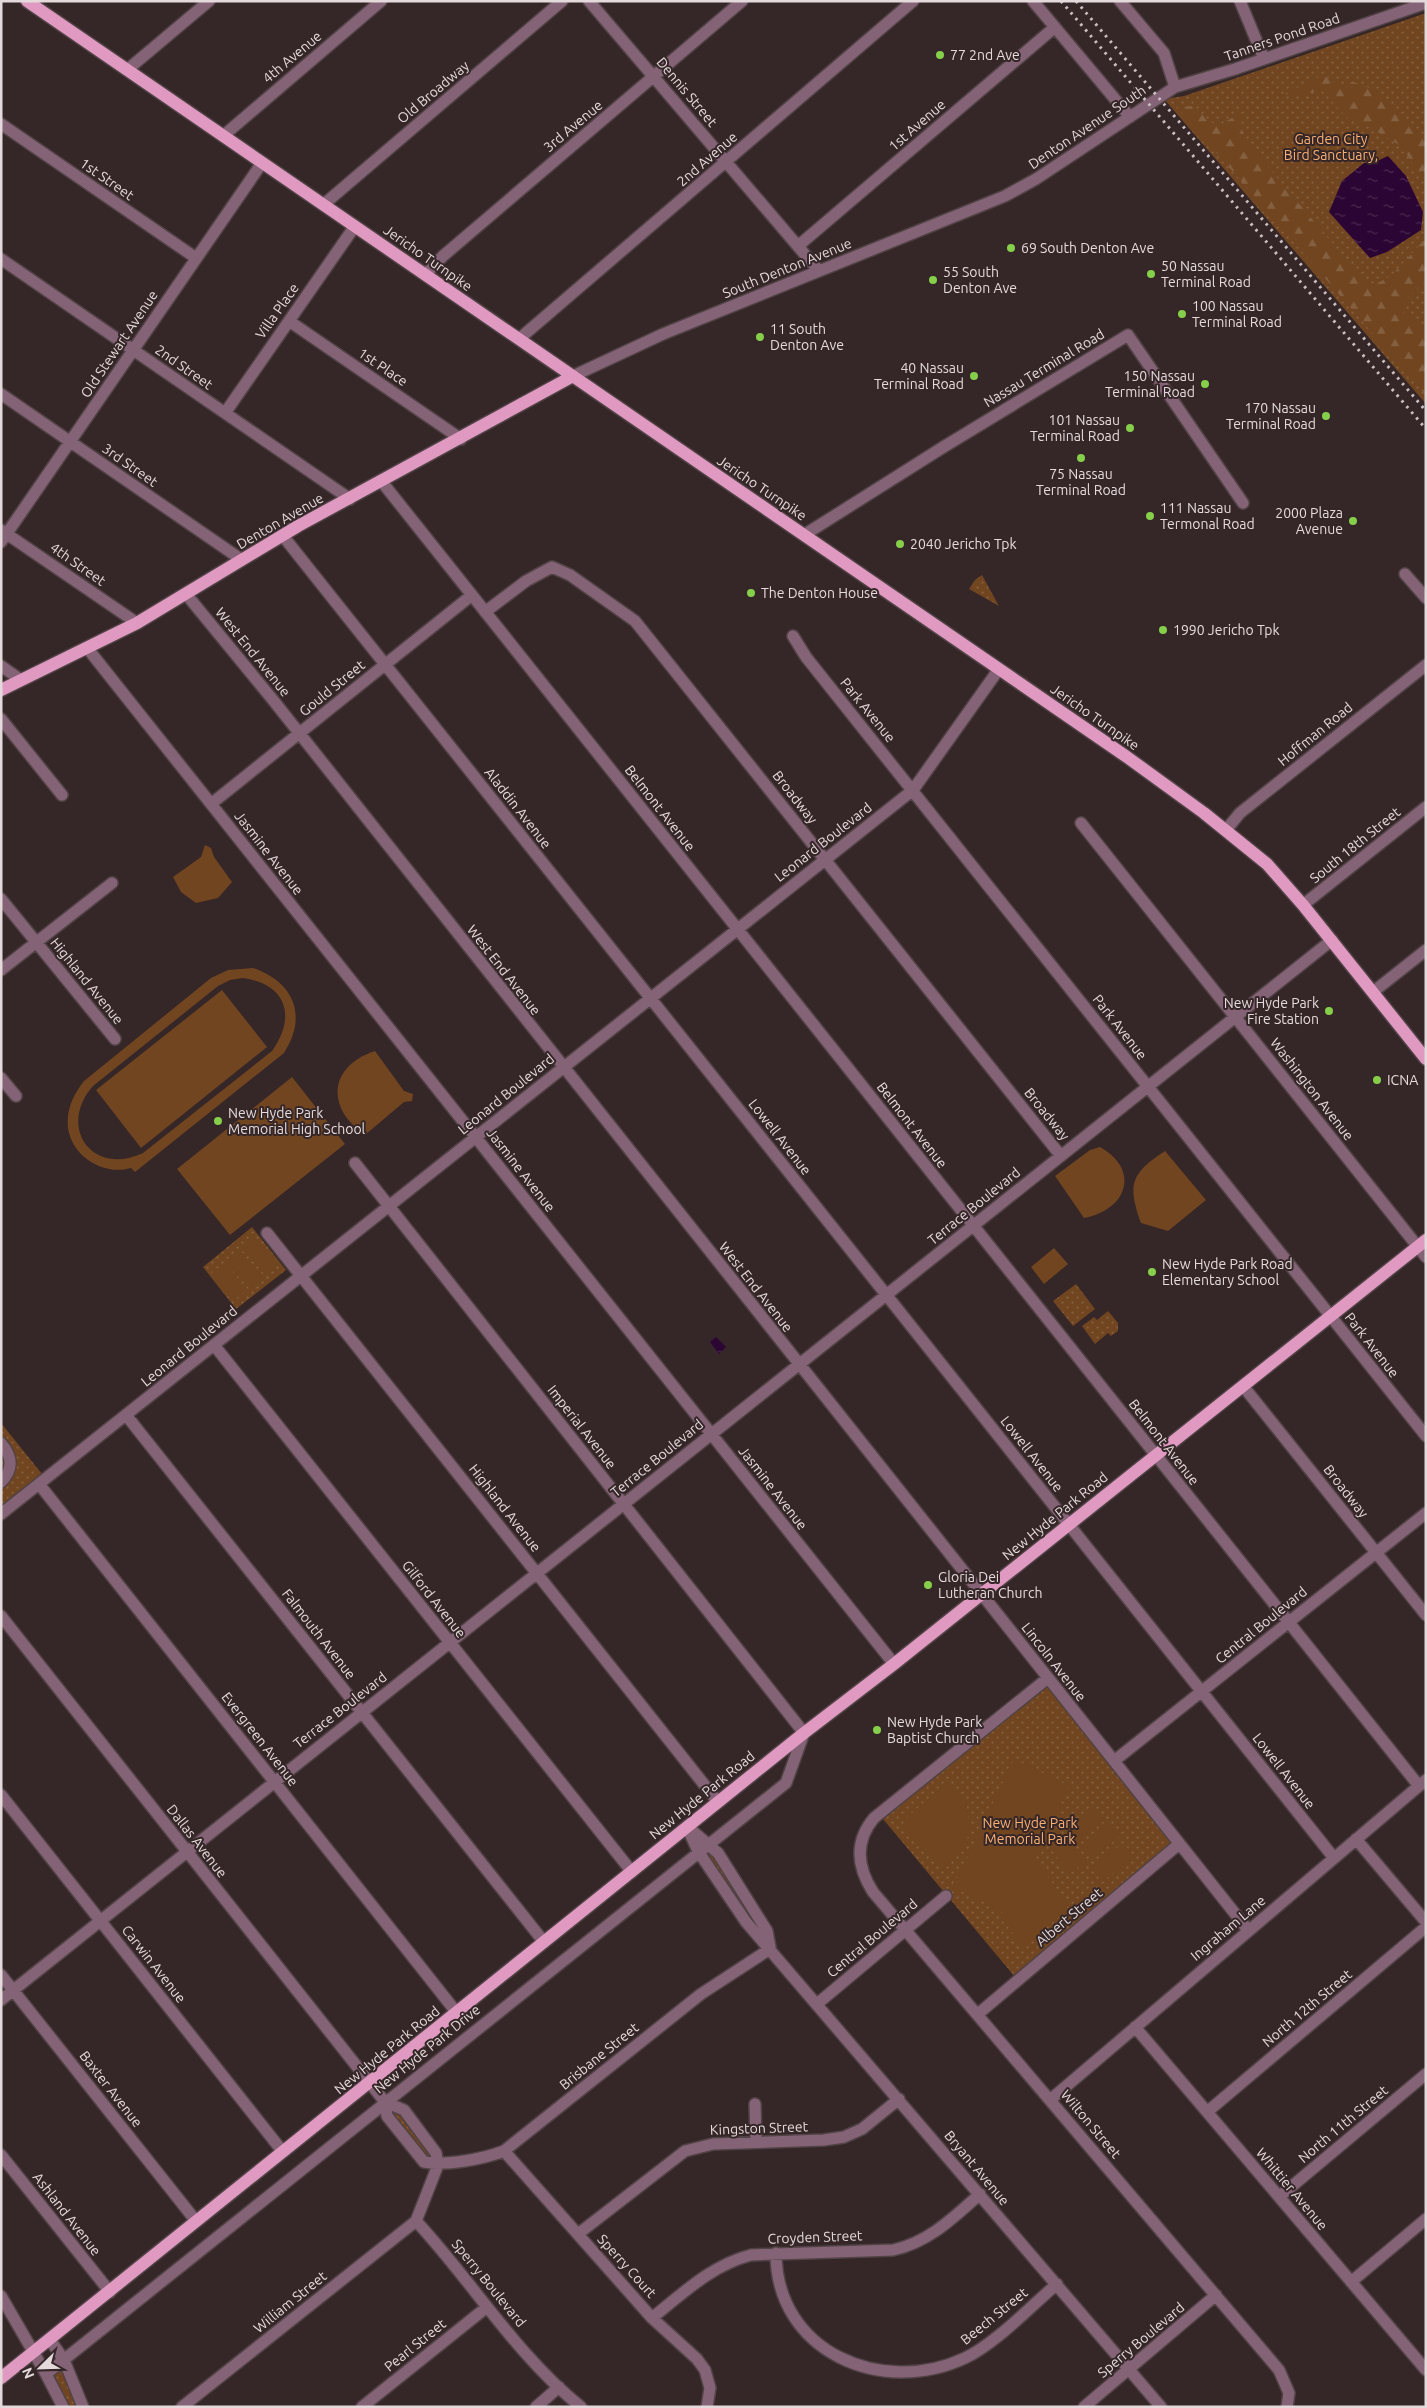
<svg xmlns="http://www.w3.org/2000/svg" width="1427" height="2408" viewBox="0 0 1427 2408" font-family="Ubuntu,sans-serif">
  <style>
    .grass { fill: url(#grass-dots) }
    .forest { fill: url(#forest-firs) }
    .garden { fill: #704520; fill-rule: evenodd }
    .water { fill: url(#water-ripples) }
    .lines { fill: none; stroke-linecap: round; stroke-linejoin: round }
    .minor-casing { stroke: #514345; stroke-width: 14 }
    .major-casing { stroke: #514345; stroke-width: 15 }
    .minor { stroke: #856376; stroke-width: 11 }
    .major { stroke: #e09ac1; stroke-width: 12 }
    .rail { stroke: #cabec0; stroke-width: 3; stroke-dasharray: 2.5 5; stroke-linecap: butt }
    .poi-dot { fill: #86cf4b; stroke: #352628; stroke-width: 2 }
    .labels { text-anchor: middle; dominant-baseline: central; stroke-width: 4; stroke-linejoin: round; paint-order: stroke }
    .street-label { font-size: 14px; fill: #e5dadb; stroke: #352628 }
    .poi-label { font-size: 14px; fill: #e5dadb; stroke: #352628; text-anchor: start }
    .park-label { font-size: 14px; fill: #fab073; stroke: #352628 }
  </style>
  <defs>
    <pattern id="grass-dots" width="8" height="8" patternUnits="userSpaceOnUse" patternTransform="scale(1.25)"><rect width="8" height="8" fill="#704520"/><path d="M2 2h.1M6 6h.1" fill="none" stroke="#845f40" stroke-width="1.8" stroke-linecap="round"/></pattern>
    <pattern id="forest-firs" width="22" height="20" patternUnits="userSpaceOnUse" patternTransform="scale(1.25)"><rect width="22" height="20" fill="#704520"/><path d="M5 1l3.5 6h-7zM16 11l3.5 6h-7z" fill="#845f40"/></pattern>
    <pattern id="water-ripples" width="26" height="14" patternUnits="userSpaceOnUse" patternTransform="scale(1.25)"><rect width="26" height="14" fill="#2b0533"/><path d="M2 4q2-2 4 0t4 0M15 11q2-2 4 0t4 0" fill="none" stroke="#4a2950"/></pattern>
  </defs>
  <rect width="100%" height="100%" fill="#352628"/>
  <path class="grass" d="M 1426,13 L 1426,404 L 1164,99 L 1184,96 Z
    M 982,575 L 999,606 L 969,589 L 975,580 Z
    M 252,1227 L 286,1270 L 236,1309 L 203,1267 Z
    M 1076,1284 L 1095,1309 L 1073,1326 L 1053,1301 Z
    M 1108,1311 L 1118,1323 L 1118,1331 L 1111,1336 L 1108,1333 L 1095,1344 L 1082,1326 L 1094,1317 L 1097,1320 Z
    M 1,1423 L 42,1474 L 1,1506 Z
    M 1048,1685 L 1174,1843 L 1015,1977 L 883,1819 Z
    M 705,1848 L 717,1855 L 767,1943 L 708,1863 Z
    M 387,2105 L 402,2111 L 436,2163 L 425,2161 L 389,2116 Z
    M 63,2362 L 81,2407 L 65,2407 L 49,2375 Z"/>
  <path class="forest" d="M 1323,75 L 1344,90 L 1352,82 C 1378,85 1408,122 1426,142 L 1426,185 L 1401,146 L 1369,127 L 1346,117 L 1323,91 L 1296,95 L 1285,94 Z
    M 1195,106 L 1206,119 L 1218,126 L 1239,114 L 1242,130 L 1247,142 L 1365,282 L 1376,284 L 1392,275 L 1426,238 L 1426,280 L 1403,303 L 1403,314 L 1418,322 L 1426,336 L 1426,395 L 1177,107 Z"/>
  <path class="garden" d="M 205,845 L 211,848 L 214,857 L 232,882 L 218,898 L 196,903 L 181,892 L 173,877 L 201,857 Z
    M 253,968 C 294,982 308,1016 284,1053 L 135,1172 L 131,1168 C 104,1176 72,1157 68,1128 C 66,1110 73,1095 84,1081 L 211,978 L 228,970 ZM 243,978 C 286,984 297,1016 272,1051 L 143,1153 C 92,1177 57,1127 93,1086 L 218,986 L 230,980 Z
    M 222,990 L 267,1047 L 141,1148 L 96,1090 Z
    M 375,1051 L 404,1091 L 413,1094 L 412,1101 L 404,1102 L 365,1135 C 325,1108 329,1066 375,1051 Z
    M 292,1077 L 345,1144 L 230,1235 L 177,1169 Z
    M 1100,1147 C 1141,1170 1127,1210 1084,1218 L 1055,1176 L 1090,1150 Z
    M 1165,1151 L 1206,1200 L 1168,1231 L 1141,1223 C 1127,1185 1131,1173 1165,1151 Z
    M 255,1238 L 277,1265 L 265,1275 L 243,1248 Z
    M 1054,1248 L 1068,1264 L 1044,1284 L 1031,1267 Z
    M 240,1250 L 262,1278 L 249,1288 L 227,1260 Z
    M 225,1262 L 247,1290 L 234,1300 L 212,1273 Z
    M 1014,1759 L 1069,1786 L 1034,1859 L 1068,1904 L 1067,1911 L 1022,1945 L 1003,1920 L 1002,1911 L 953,1887 Z
    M 947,1783 L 967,1807 L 970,1829 L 964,1850 L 941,1870 L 903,1826 L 904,1820 Z
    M 1095,1807 L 1105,1820 L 1078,1842 L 1067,1829 Z
    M 1109,1824 L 1119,1837 L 1092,1859 L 1081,1846 Z
    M 1058,1831 L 1084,1863 L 1070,1873 L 1045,1842 Z
    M 1123,1843 L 1134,1856 L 1102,1882 L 1092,1868 Z"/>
  <path class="water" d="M 1388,156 L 1406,176 L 1423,212 L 1421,230 L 1387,252 L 1370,258 L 1329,212 L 1342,181 L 1364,163 L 1373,163 Z
    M 716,1337 L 726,1347 L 719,1354 L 710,1342 Z"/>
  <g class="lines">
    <g class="minor-casing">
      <path id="minor" d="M 589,1 L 819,271
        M 1033,1 L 1130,117
        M 1120,1 L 1164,53 L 1175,87
        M 1240,1 L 1264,59
        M 127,70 L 209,1
        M 1,124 L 196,258
        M 223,136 L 381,1
        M 323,205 L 562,1
        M 798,246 L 1055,27
        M 1,259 L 350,499
        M 425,275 L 443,256 L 742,1
        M 289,321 L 461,439
        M 519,339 L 913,1
        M 573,376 L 663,334 L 1005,196 L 1036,179 L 1175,87 L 1235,69 L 1426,3
        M 1,394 L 242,560
        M 225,413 L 355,226
        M 382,482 L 1419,1786
        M 1,530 L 137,623
        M 804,535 L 945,446 L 1128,335 L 1243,503
        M 283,536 L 1334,1858
        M 1,542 L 262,163
        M 1405,574 L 1426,598
        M 186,594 L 273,700 L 1248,1930
        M 485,612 L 526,581 L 552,567 L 570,575 L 635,621 L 1061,1156
        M 793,636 L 806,657 L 1426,1436
        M 88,649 L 894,1664
        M 1,666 L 21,680
        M 1,719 L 62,795
        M 211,804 L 472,595
        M 1081,823 L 1426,1257
        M 1226,830 L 1240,813 L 1426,665
        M 1,899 L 115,1039
        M 1303,905 L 1426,807
        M 1,970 L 112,883
        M 1373,992 L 1426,950
        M 1,1078 L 16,1096
        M 267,1233 L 718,1802
        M 214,1345 L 632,1872
        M 1243,1386 L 1426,1615
        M 126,1415 L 544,1942
        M 1,1443 C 12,1456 14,1469 1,1482
        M 39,1484 L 457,2013
        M 1,1514 L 913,790 L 999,669
        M 1,1616 L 385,2102
        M 1048,1678 L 874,1818 C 854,1842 857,1867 873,1892 L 1279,2370 L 1289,2393 L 1287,2407
        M 1114,1761 L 1426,1513
        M 1,1795 L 283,2152
        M 687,1827 L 698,1851 L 746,1922 L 1161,2407
        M 689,1828 L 718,1853 L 767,1931 L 770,1947
        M 1356,1839 L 1426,1922
        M 1,1975 L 196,2221
        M 1,2000 L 1332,940
        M 817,2004 L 946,1896
        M 978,2014 L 1179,1844
        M 1135,2027 L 1426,2370
        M 1050,2100 L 1426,1780
        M 755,2104 L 756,2141
        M 1207,2112 L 1426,1927
        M 504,2151 L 652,2318 L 697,2359 L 705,2370 L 710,2388 L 707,2407
        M 1,2155 L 110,2292
        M 1279,2197 L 1426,2074
        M 578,2234 L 685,2151 L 713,2144 L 824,2140 L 844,2137 L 862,2129 L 899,2099
        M 776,2253 C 776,2352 882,2397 965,2358 C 995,2344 1031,2306 1057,2284
        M 1351,2282 L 1426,2219
        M 1,2296 L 46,2374 L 63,2407
        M 652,2318 C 683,2293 712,2265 751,2255 L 893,2250 C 929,2242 953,2218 980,2194
        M 50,2340 L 64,2360 L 83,2407
        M 46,2374 L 786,1783 L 804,1733 L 355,1163
        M 182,2407 L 416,2221
        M 362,2407 L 487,2307
        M 536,2407 L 559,2387
        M 581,2407 C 516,2355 472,2281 416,2221 L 438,2165 L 436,2153 L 404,2110 L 385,2102 L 387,2116 L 424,2162 C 446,2166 483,2159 504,2151 L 701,1994 L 770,1949
        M 1084,2407 L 1216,2295"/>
    </g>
    <g class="major-casing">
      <path id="major" d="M 27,1 L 1127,757 L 1204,813 L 1267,864 L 1303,905 L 1426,1059
        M 1,690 L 137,623 L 298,526 L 573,376
        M 1,2378 L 804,1733 L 894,1664 L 1426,1240"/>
    </g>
    <use href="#minor" class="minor"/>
    <use href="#major" class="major"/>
    <path class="rail" d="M 1061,1 L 1426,429
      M 1076,1 L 1426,411"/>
  </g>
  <g class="poi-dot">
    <circle cx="940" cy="55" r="5"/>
    <circle cx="1011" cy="248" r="5"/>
    <circle cx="1151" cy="274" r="5"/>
    <circle cx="933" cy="280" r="5"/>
    <circle cx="1182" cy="314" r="5"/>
    <circle cx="760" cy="337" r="5"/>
    <circle cx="974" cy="376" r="5"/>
    <circle cx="1205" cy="384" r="5"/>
    <circle cx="1326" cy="416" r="5"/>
    <circle cx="1130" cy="428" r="5"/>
    <circle cx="1081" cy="458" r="5"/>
    <circle cx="1150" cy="516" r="5"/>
    <circle cx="1353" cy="521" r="5"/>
    <circle cx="900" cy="544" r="5"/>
    <circle cx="751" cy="593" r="5"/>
    <circle cx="1163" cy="630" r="5"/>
    <circle cx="1329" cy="1011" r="5"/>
    <circle cx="1377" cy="1080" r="5"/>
    <circle cx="218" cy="1121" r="5"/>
    <circle cx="1152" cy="1272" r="5"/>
    <circle cx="928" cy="1585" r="5"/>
    <circle cx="877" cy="1730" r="5"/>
  </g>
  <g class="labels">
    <g class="street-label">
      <text transform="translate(1282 37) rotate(-19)">Tanners Pond Road</text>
      <text transform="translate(292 57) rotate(-40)">4th Avenue</text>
      <text transform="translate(433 92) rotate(-40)">Old Broadway</text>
      <text transform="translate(687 92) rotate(50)">Dennis Street</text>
      <text transform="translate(917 125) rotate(-41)">1st Avenue</text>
      <text transform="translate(573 126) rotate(-40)">3rd Avenue</text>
      <text transform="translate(1087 127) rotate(-34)">Denton Avenue South</text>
      <text transform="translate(707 159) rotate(-41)">2nd Avenue</text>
      <text transform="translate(107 179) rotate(35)">1st Street</text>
      <text transform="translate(428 258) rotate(35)">Jericho Turnpike</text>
      <text transform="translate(787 268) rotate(-22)">South Denton Avenue</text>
      <text transform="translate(277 311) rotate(-55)">Villa Place</text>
      <text transform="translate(119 344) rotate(-56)">Old Stewart Avenue</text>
      <text transform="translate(184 367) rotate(35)">2nd Street</text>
      <text transform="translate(383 367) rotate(34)">1st Place</text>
      <text transform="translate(1044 368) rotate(-31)">Nassau Terminal Road</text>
      <text transform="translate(130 465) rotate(35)">3rd Street</text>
      <text transform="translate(762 488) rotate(34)">Jericho Turnpike</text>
      <text transform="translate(280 521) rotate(-30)">Denton Avenue</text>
      <text transform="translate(78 564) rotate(35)">4th Street</text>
      <text transform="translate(253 652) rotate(51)">West End Avenue</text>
      <text transform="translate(332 688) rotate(-39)">Gould Street</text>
      <text transform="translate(868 710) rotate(51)">Park Avenue</text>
      <text transform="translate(1095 717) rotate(35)">Jericho Turnpike</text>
      <text transform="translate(1315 734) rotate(-39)">Hoffman Road</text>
      <text transform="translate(795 797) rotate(52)">Broadway</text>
      <text transform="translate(518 808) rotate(52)">Aladdin Avenue</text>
      <text transform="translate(660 808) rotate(52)">Belmont Avenue</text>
      <text transform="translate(823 842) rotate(-38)">Leonard Boulevard</text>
      <text transform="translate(1355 845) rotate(-39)">South 18th Street</text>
      <text transform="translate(269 853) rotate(52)">Jasmine Avenue</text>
      <text transform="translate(504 970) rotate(52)">West End Avenue</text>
      <text transform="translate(87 981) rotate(51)">Highland Avenue</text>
      <text transform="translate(1120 1027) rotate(52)">Park Avenue</text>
      <text transform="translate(1312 1089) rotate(52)">Washington Avenue</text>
      <text transform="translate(506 1094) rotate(-39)">Leonard Boulevard</text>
      <text transform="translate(1047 1114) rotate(51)">Broadway</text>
      <text transform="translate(912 1125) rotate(52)">Belmont Avenue</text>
      <text transform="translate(780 1137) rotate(52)">Lowell Avenue</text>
      <text transform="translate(521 1170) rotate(52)">Jasmine Avenue</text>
      <text transform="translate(974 1206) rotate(-39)">Terrace Boulevard</text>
      <text transform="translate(756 1287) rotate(52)">West End Avenue</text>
      <text transform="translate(1372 1345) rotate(52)">Park Avenue</text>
      <text transform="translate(189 1346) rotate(-39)">Leonard Boulevard</text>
      <text transform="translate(582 1427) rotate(52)">Imperial Avenue</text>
      <text transform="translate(1164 1442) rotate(52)">Belmont Avenue</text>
      <text transform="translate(1032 1454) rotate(52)">Lowell Avenue</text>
      <text transform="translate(657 1458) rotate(-39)">Terrace Boulevard</text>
      <text transform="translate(773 1488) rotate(52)">Jasmine Avenue</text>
      <text transform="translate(1346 1491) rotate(52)">Broadway</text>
      <text transform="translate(505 1508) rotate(52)">Highland Avenue</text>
      <text transform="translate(1055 1516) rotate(-39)">New Hyde Park Road</text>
      <text transform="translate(434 1599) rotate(52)">Gilford Avenue</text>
      <text transform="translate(1261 1625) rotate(-39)">Central Boulevard</text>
      <text transform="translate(319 1634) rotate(52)">Falmouth Avenue</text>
      <text transform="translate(1054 1662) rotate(52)">Lincoln Avenue</text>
      <text transform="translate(340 1710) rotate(-38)">Terrace Boulevard</text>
      <text transform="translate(260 1739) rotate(52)">Evergreen Avenue</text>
      <text transform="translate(1284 1771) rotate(52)">Lowell Avenue</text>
      <text transform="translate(702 1795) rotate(-39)">New Hyde Park Road</text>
      <text transform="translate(197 1841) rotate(52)">Dallas Avenue</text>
      <text transform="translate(1069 1917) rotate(-40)">Albert Street</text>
      <text transform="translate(1228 1928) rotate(-40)">Ingraham Lane</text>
      <text transform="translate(872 1938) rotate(-40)">Central Boulevard</text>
      <text transform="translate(154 1964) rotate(52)">Carwin Avenue</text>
      <text transform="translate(1307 2008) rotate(-40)">North 12th Street</text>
      <text transform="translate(427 2049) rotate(-39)">New Hyde Park Drive</text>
      <text transform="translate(387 2050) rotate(-39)">New Hyde Park Road</text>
      <text transform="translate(599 2056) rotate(-39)">Brisbane Street</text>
      <text transform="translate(111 2089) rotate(52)">Baxter Avenue</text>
      <text transform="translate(1091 2124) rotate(50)">Wilton Street</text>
      <text transform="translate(1343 2124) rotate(-40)">North 11th Street</text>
      <text transform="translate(759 2128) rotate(-2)">Kingston Street</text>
      <text transform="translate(977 2168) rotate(50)">Bryant Avenue</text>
      <text transform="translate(1292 2189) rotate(50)">Whittier Avenue</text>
      <text transform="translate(67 2214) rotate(52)">Ashland Avenue</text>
      <text transform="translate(815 2237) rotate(-2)">Croyden Street</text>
      <text transform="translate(627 2266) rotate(48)">Sperry Court</text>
      <text transform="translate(489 2283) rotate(51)">Sperry Boulevard</text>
      <text transform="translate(290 2302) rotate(-39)">William Street</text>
      <text transform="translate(994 2316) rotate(-39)">Beech Street</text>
      <text transform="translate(1141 2340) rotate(-40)">Sperry Boulevard</text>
      <text transform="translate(415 2345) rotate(-39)">Pearl Street</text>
    </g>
    <g class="poi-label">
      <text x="950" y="55">77 2nd Ave</text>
      <text x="1021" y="248">69 South Denton Ave</text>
      <text x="1161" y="266">50 Nassau<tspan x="1161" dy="16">Terminal Road</tspan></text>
      <text x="943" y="272">55 South<tspan x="943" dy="16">Denton Ave</tspan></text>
      <text x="1192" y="306">100 Nassau<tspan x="1192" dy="16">Terminal Road</tspan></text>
      <text x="770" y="329">11 South<tspan x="770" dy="16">Denton Ave</tspan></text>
      <text x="964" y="368" text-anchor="end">40 Nassau<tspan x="964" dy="16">Terminal Road</tspan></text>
      <text x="1195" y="376" text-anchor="end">150 Nassau<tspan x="1195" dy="16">Terminal Road</tspan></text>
      <text x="1316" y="408" text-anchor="end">170 Nassau<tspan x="1316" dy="16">Terminal Road</tspan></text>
      <text x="1120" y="420" text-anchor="end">101 Nassau<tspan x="1120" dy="16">Terminal Road</tspan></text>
      <text x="1081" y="474" text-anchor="middle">75 Nassau<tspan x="1081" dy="16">Terminal Road</tspan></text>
      <text x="1160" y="508">111 Nassau<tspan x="1160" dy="16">Termonal Road</tspan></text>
      <text x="1343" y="513" text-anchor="end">2000 Plaza<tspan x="1343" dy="16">Avenue</tspan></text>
      <text x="910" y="544">2040 Jericho Tpk</text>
      <text x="761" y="593">The Denton House</text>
      <text x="1173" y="630">1990 Jericho Tpk</text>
      <text x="1319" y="1003" text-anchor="end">New Hyde Park<tspan x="1319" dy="16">Fire Station</tspan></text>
      <text x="1387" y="1080">ICNA</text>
      <text x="228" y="1113">New Hyde Park<tspan x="228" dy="16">Memorial High School</tspan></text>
      <text x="1162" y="1264">New Hyde Park Road<tspan x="1162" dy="16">Elementary School</tspan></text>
      <text x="938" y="1577">Gloria Dei<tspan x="938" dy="16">Lutheran Church</tspan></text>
      <text x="887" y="1722">New Hyde Park<tspan x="887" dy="16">Baptist Church</tspan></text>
    </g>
    <g class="park-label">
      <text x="1331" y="139">Garden City<tspan x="1331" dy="16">Bird Sanctuary,</tspan></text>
      <text x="1030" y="1823">New Hyde Park<tspan x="1030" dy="16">Memorial Park</tspan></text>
    </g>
  </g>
  <rect width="1427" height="2408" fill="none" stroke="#e5dadb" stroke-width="5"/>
  <g transform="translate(40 2368) rotate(247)" stroke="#352628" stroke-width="4" paint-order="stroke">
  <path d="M0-4L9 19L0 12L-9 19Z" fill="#e5dadb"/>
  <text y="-8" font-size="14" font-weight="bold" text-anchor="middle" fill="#e5dadb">N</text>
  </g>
</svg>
